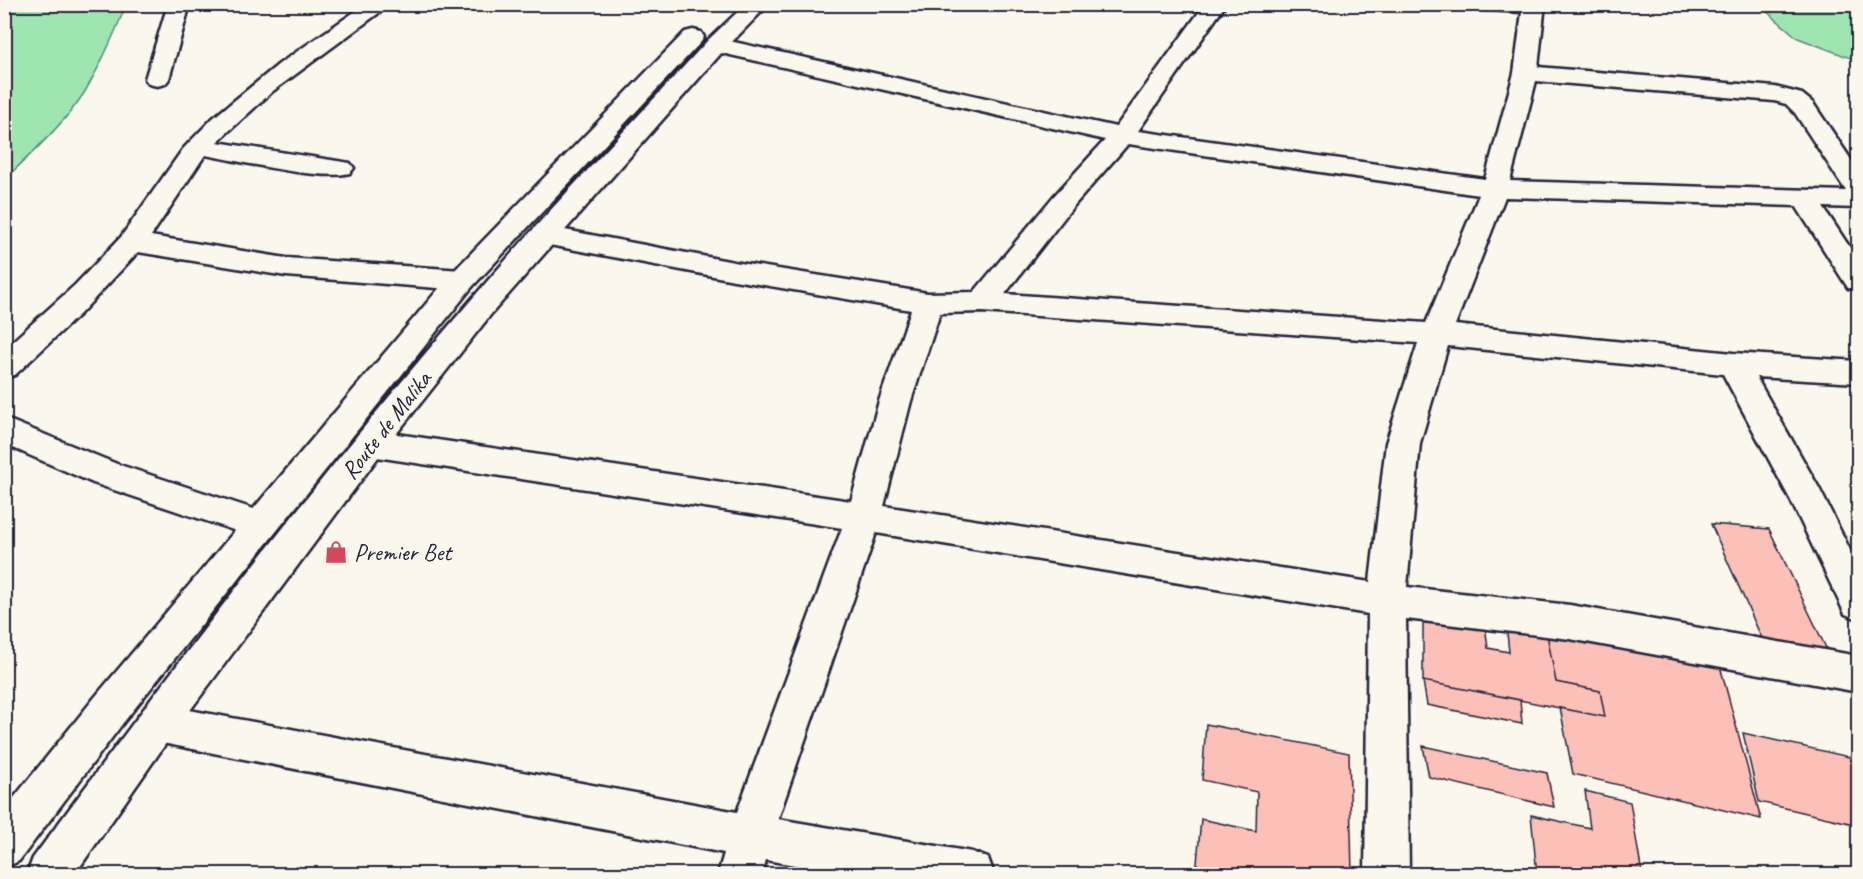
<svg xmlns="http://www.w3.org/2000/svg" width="1863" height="879" viewBox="0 0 1863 879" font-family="Caveat,sans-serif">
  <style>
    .green { fill: #9fe5b2; stroke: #608476; stroke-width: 1.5 }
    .building { fill: #fcc0b9; stroke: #22223b; stroke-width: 1.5 }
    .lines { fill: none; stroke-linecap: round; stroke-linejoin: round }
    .street-casing { stroke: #22223b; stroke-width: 5 }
    .secondary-casing { stroke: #22223b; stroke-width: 5 }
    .street { fill: #fbf7ec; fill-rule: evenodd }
    .secondary { fill: #fbf7ec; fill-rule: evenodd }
    .labels { text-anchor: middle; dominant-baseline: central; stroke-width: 4.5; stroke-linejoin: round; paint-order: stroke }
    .street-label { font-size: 24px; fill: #22223b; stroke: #fbf7ec }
    .poi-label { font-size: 24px; fill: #22223b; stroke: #fbf7ec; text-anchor: start }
  </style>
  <rect width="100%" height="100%" fill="#fbf7ec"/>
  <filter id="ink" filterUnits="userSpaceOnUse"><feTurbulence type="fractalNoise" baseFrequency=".0167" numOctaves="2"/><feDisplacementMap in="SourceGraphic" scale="12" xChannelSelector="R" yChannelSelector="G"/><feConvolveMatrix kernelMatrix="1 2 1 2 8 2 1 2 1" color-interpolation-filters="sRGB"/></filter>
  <g filter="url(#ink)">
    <path class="green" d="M 5,4 L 126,5 C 114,35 101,65 84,93 C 64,124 31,154 5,179 Z
      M 1759,5 L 1858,5 L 1858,61 L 1798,38 Z"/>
    <path class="building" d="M 1711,524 L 1769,529 L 1827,650 L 1764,643 Z
      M 1423,608 L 1484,618 L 1488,648 L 1509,652 L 1506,623 L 1546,629 L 1556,682 L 1600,691 L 1605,717 L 1423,681 Z
      M 1546,629 L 1719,662 L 1761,819 L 1573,774 L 1560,708 L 1605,717 L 1600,691 L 1556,682 Z
      M 1423,681 L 1520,700 L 1522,724 L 1427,705 Z
      M 1206,724 L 1349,753 L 1352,874 L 1196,874 L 1201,819 L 1256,831 L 1257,792 L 1202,780 Z
      M 1743,733 L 1858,759 L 1858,825 L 1759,802 Z
      M 1423,746 L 1547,773 L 1554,807 L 1429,777 Z
      M 1585,791 L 1630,802 L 1642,874 L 1613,874 L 1598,871 L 1598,874 L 1537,874 L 1531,815 L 1590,828 Z
      M 795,854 L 875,874 L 788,874 Z"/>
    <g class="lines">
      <g class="street-casing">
        <path id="street" d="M 168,4 L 190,4 L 169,79 L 165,84 L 157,86 L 149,84 L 145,79 Z
          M 366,4 L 391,4 L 273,91 L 217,142 L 350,163 L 354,168 L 350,173 C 319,181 240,161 205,155 L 151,236 L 286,258 L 462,270 L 472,273 L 476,280 L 472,287 L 462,290 L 286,276 L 138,252 L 80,314 L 15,375 L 4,378 L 4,349 L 75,285 L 121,237 L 183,149 L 213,118 L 279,64 Z
          M 1205,4 L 1226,4 L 1138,131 L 1485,179 L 1514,73 L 1522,12 L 1471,9 L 1469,4 L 1545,4 L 1538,67 L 1775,87 L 1802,94 L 1813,103 L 1858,170 L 1858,208 L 1823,207 L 1858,260 L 1858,290 L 1848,288 L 1796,206 L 1505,197 L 1455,325 L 1733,353 L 1858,361 L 1858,383 L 1756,377 L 1819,488 L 1858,566 L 1858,619 L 1845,614 L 1791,501 L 1723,374 L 1448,346 L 1420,443 L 1407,587 L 1570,605 L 1858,656 L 1858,692 L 1570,639 L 1406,619 L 1409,874 L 1365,874 L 1368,614 L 876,533 L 778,819 L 972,852 L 988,858 L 994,874 L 846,874 L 766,860 L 762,874 L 718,874 L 724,853 L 157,742 L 143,736 L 137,723 L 143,710 L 157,704 L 737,812 L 842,528 L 370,456 L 358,452 L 353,443 L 358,434 L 370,430 L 851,501 L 879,401 L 911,310 L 734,280 L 544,244 L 534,241 L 530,235 L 534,229 L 544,226 L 734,262 L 928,293 L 974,292 L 1053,197 L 1105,140 L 708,50 L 705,45 L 708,40 L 716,38 L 1116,127 ZM 1536,81 L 1774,101 L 1786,104 L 1795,113 L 1846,191 L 1510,181 ZM 1128,144 L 1479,195 L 1426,323 L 1005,294 L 1071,209 ZM 982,312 L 1418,343 L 1386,443 L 1370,582 L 884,506 L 911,401 L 940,313 Z
          M 4,418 L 117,464 L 272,515 L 278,525 L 272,535 L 260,539 L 93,483 L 4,444 Z"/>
      </g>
      <g class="secondary-casing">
        <path id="secondary" d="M 746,4 L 769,4 L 724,50 L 492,313 L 382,452 L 171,736 L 75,874 L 27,874 L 33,858 C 173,668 316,479 471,300 C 547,211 629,127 708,40 Z
          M 693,30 L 701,32 L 704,37 L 701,42 L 472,287 L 123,723 L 19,861 L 4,868 L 4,810 L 95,697 L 452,273 L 685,32 Z"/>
      </g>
      <use href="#street" class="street"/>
      <use href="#secondary" class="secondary"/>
    </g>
  </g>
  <defs>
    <g id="shop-bare" transform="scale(1.8)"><path d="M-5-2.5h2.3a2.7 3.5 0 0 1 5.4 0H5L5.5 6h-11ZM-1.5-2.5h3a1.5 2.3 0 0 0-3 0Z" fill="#d1495b" stroke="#fbf7ec" stroke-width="2.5" paint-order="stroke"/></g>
  </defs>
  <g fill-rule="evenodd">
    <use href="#shop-bare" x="336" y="552"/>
  </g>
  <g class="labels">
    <g class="street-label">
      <text transform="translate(386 425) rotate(-52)">Route de Malika</text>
    </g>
    <g class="poi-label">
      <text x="354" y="552">Premier Bet</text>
    </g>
  </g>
  <rect width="1863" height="879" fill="none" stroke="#fbf7ec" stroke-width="24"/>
  <rect x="12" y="12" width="1839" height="855" fill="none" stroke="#22223b" stroke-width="2" filter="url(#ink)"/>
</svg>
